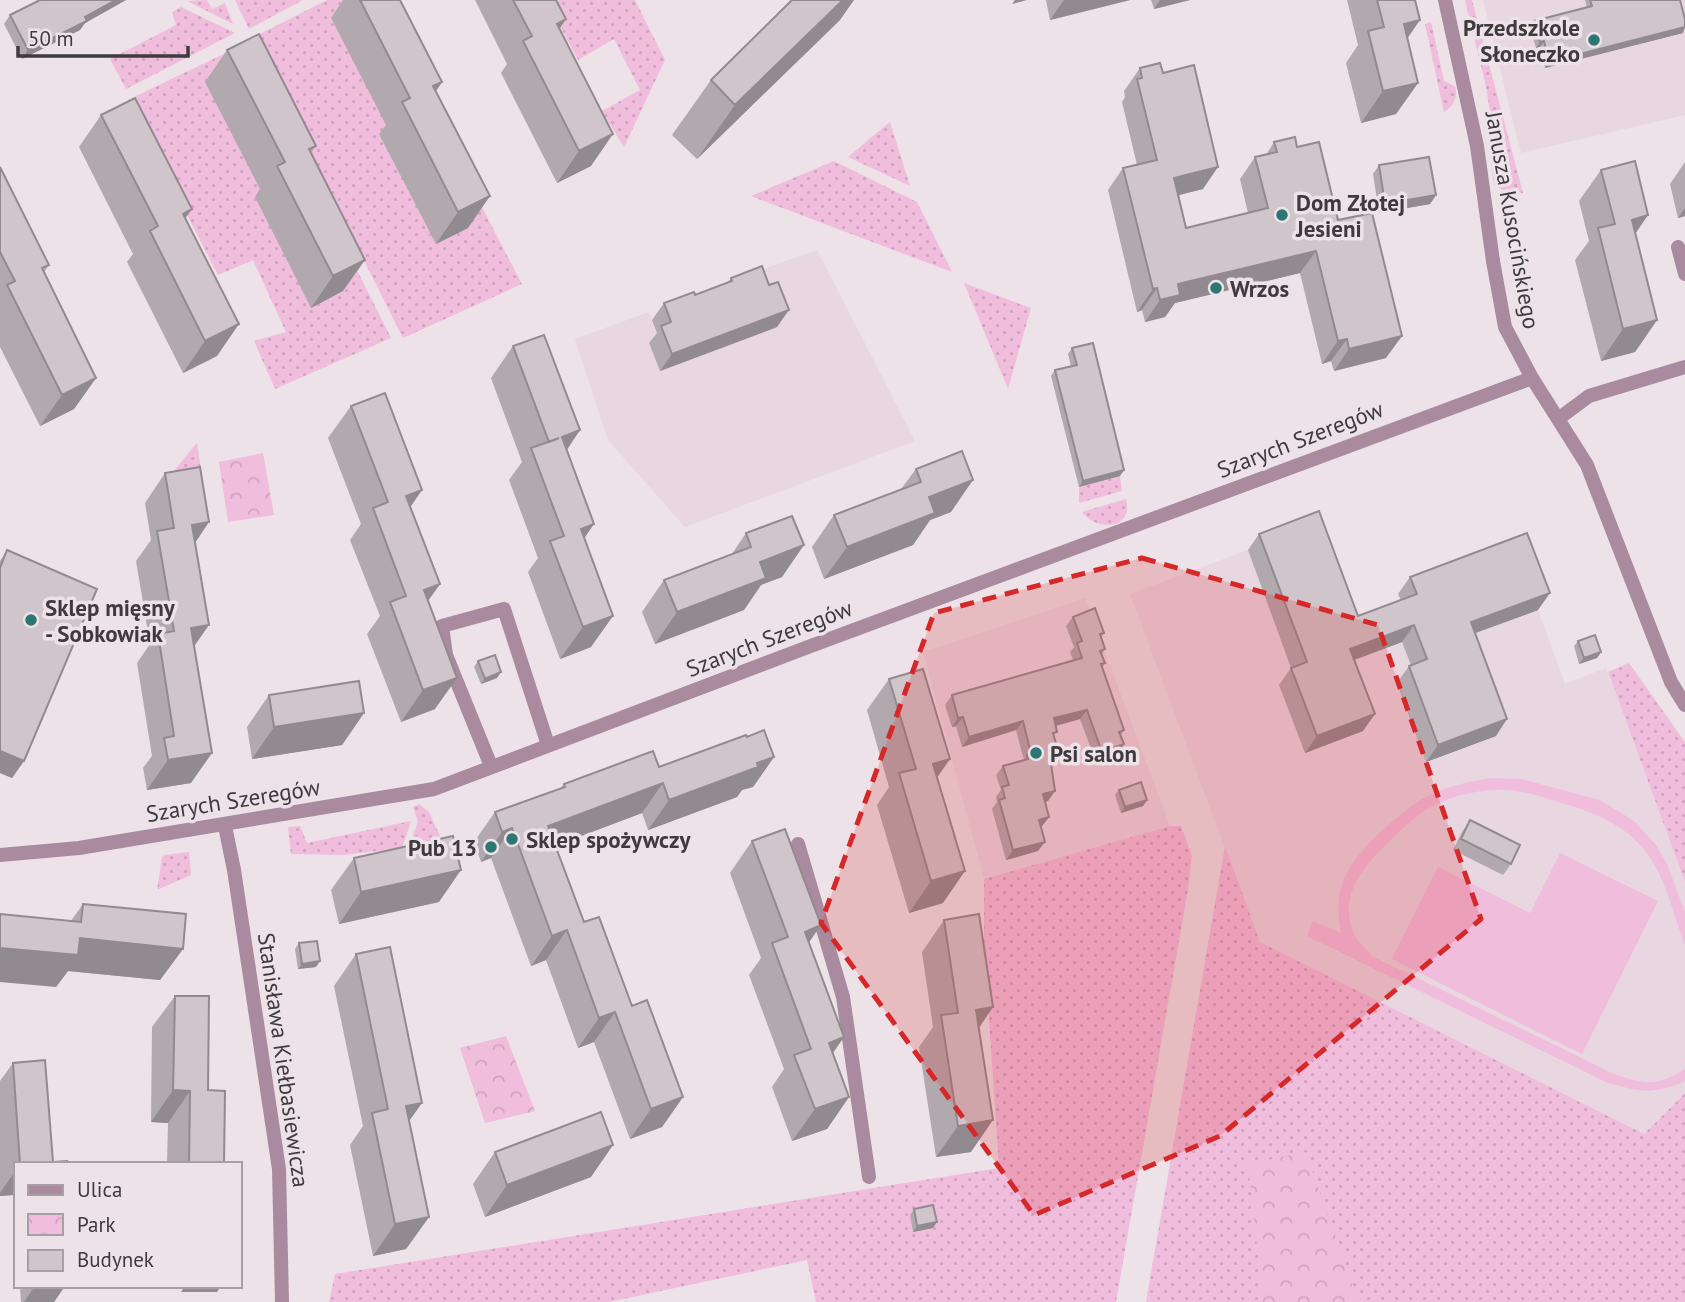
<svg xmlns="http://www.w3.org/2000/svg" width="1685" height="1302" viewBox="0 0 1685 1302" font-family="'PT Sans',sans-serif">
  <style>
    .built { fill: #e8d6e1 }
    .grass { fill: url(#grass-dots) }
    .park { fill: url(#park-crowns) }
    .pitch { fill: #f1bddd }
    .lines { fill: none; stroke-linecap: round; stroke-linejoin: round }
    .street { stroke: #aa8a9e; stroke-width: 14 }
    .wall { fill: #b2a9af }
    .shaded-wall { fill: #918a8e }
    .building { fill: #cfc5cb; stroke: #918a8e; stroke-width: 2 }
    .marked { fill: #d62828; fill-opacity: 0.2; stroke: #d62828; stroke-width: 5; stroke-dasharray: 14 9; stroke-linejoin: round }
    .poi-dot { fill: #2c7673; stroke: #ece2e8; stroke-width: 2.5 }
    .labels { text-anchor: middle; dominant-baseline: central; stroke-width: 7; stroke-linejoin: round; paint-order: stroke }
    .poi-label { font-size: 23px; font-weight: bold; fill: #3f3b3d; stroke: #ece2e8; text-anchor: start }
    .street-label { font-size: 23px; fill: #3f3b3d; stroke: #ece2e8 }
  </style>
  <defs>
    <pattern id="grass-dots" width="8" height="8" patternUnits="userSpaceOnUse" patternTransform="scale(1.75)"><rect width="8" height="8" fill="#f1bddd"/><path d="M2 2h.1M6 6h.1" fill="none" stroke="#d0a3bf" stroke-width="1.8" stroke-linecap="round"/></pattern>
    <pattern id="park-crowns" width="20" height="18" patternUnits="userSpaceOnUse" patternTransform="scale(1.75)"><rect width="20" height="18" fill="#f1bddd"/><path d="M2 6a3 3 0 1 1 6 0M12 15a3 3 0 1 1 6 0" fill="none" stroke="#d0a3bf"/></pattern>
  </defs>
  <rect width="100%" height="100%" fill="#ece2e8"/>
  <path class="built" d="M 1483,0 L 1685,0 L 1685,115 L 1521,153 Z
    M 817,250 L 915,441 L 685,527 L 608,440 L 575,339 L 649,312 L 652,320 L 744,276 Z
    M 1307,528 L 1346,633 L 1405,611 L 1398,594 L 1516,550 L 1565,684 L 1606,668 L 1685,882 L 1685,1093 L 1644,1134 L 1260,942 L 1130,594 Z
    M 1085,598 L 1170,826 L 984,879 L 923,652 Z"/>
  <path class="grass" d="M 207,0 L 212,9 L 225,3 L 233,24 L 187,1 Z
    M 235,0 L 303,0 L 249,29 Z
    M 327,0 L 378,0 L 473,190 L 522,284 L 403,338 L 252,38 Z
    M 546,0 L 635,0 L 665,60 L 624,147 L 602,111 L 640,90 L 614,39 L 578,60 Z
    M 1465,0 L 1472,0 L 1523,193 L 1510,194 L 1494,185 L 1491,165 L 1497,156 L 1486,87 Z
    M 181,7 L 235,33 L 126,89 L 110,59 L 176,25 L 172,12 Z
    M 1431,22 L 1444,81 L 1455,86 C 1458,97 1454,106 1444,112 L 1425,24 Z
    M 244,44 L 262,193 L 311,307 L 342,292 L 348,252 L 391,338 L 275,389 L 254,341 L 286,332 L 253,260 L 218,275 L 128,100 Z
    M 890,122 L 910,186 L 848,157 Z
    M 834,161 L 917,202 L 952,272 L 751,196 Z
    M 964,283 L 1031,308 L 1008,389 Z
    M 197,443 L 203,484 L 163,484 Z
    M 1120,476 L 1122,491 L 1079,503 L 1079,487 Z
    M 1126,499 C 1134,530 1097,532 1082,512 Z
    M 1629,663 L 1685,742 L 1685,882 L 1608,672 Z
    M 419,804 L 429,812 L 440,836 L 413,846 L 409,845 L 418,822 L 413,807 Z
    M 411,821 L 402,848 L 344,855 L 291,854 L 288,827 L 300,826 L 307,843 Z
    M 1170,826 L 1181,826 L 1192,856 L 1187,895 L 1116,1302 L 816,1302 L 807,1260 L 609,1302 L 329,1302 L 335,1274 L 999,1168 L 984,944 L 984,879 Z
    M 1225,846 L 1260,942 L 1644,1134 L 1685,1093 L 1685,1302 L 1146,1302 Z
    M 189,852 L 191,875 L 157,890 L 162,857 L 164,855 Z"/>
  <path class="park" d="M 263,453 L 274,515 L 228,522 L 219,462 Z
    M 506,1036 L 535,1111 L 485,1123 L 460,1048 Z
    M 1306,1152 L 1358,1302 L 1263,1302 L 1248,1164 Z"/>
  <path class="pitch" d="M 1491,778 L 1521,779 L 1600,800 L 1634,821 L 1656,845 L 1667,864 L 1685,912 L 1685,945 C 1674,916 1665,876 1646,852 C 1628,828 1599,814 1571,806 C 1545,798 1520,788 1493,790 C 1475,791 1453,796 1437,804 C 1421,811 1407,824 1395,836 C 1367,862 1335,895 1355,936 C 1359,943 1367,950 1372,956 L 1612,1073 C 1642,1084 1656,1088 1685,1069 L 1685,1081 C 1652,1095 1642,1092 1608,1083 L 1307,936 L 1313,921 L 1341,933 C 1331,884 1351,860 1386,827 C 1401,814 1416,801 1434,793 C 1452,785 1472,781 1491,778 Z
    M 1560,853 L 1658,901 L 1582,1054 L 1392,959 L 1438,867 L 1530,913 Z"/>
  <g class="lines">
    <path class="street" d="M 1445,0 L 1477,146 L 1493,261 L 1505,327 L 1532,378 L 1587,465 L 1671,682 L 1685,705
      M 1678,247 L 1685,274
      M 1558,419 L 1589,396 L 1685,367
      M 491,766 L 446,655 L 442,626 L 504,609 L 548,745
      M 225,826 L 234,870 L 279,1169 L 282,1302
      M 798,844 L 843,997 L 869,1177
      M 0,855 L 79,848 L 434,789 L 808,647 L 1532,378"/>
  </g>
  <path class="wall" d="M 40,0 L 126,0 L 85,23 L 80,30 L 22,59 L 4,24 L 10,15 Z
    M 343,0 L 400,0 L 442,82 L 436,91 L 468,228 L 436,244 L 379,134 L 386,125 L 331,18 Z
    M 475,0 L 556,0 L 566,19 L 560,28 L 591,166 L 557,183 L 501,73 L 507,64 Z
    M 1046,0 L 1130,0 L 1050,20 Z
    M 1151,0 L 1190,0 L 1154,9 Z
    M 1347,0 L 1415,0 L 1407,38 L 1418,83 L 1396,114 L 1361,123 L 1346,63 L 1358,45 Z
    M 1585,0 L 1680,0 L 1683,33 L 1545,68 L 1540,47 L 1536,48 L 1530,27 L 1534,21 L 1587,8 Z
    M 840,20 L 697,159 L 672,135 L 711,80 Z
    M 227,50 L 316,146 L 311,153 L 343,291 L 311,308 L 255,197 L 260,189 L 205,82 Z
    M 1140,68 L 1163,73 L 1203,189 L 1179,195 L 1186,228 L 1248,213 L 1240,179 L 1255,157 L 1266,155 L 1274,142 L 1297,147 L 1338,220 L 1386,358 L 1334,371 L 1331,361 L 1322,364 L 1300,273 L 1175,303 L 1165,317 L 1145,322 L 1142,310 L 1137,312 L 1108,190 L 1123,168 L 1137,165 L 1122,102 L 1125,97 L 1124,91 Z
    M 101,115 L 185,218 L 217,356 L 183,373 L 127,262 L 133,254 L 79,147 Z
    M 1685,162 L 1685,216 L 1678,218 L 1670,184 Z
    M 1379,165 L 1436,195 L 1430,204 L 1379,213 L 1373,174 Z
    M 0,167 L 49,265 L 44,272 L 96,378 L 74,409 L 40,426 L 0,347 Z
    M 1601,170 L 1648,215 L 1635,234 L 1657,320 L 1635,352 L 1601,361 L 1575,260 L 1589,241 L 1579,201 Z
    M 731,278 L 777,327 L 660,371 L 649,343 L 657,333 L 652,320 L 664,303 L 695,295 L 727,283 Z
    M 513,346 L 580,430 L 567,450 L 585,538 L 591,647 L 560,659 L 528,572 L 538,558 L 509,480 L 522,462 L 491,378 Z
    M 1072,348 L 1120,476 L 1079,487 L 1051,376 L 1055,370 L 1071,366 L 1068,354 Z
    M 351,406 L 422,490 L 410,507 L 440,584 L 428,601 L 435,709 L 401,722 L 367,634 L 380,616 L 350,540 L 361,524 L 328,438 Z
    M 916,469 L 951,512 L 930,520 L 913,545 L 824,579 L 812,547 L 834,515 L 901,489 Z
    M 165,473 L 195,543 L 191,783 L 147,790 L 143,768 L 152,756 L 137,663 L 150,644 L 136,561 L 151,540 L 145,503 Z
    M 746,533 L 782,577 L 761,585 L 744,610 L 655,644 L 642,612 L 664,580 L 732,554 Z
    M 1259,534 L 1358,616 L 1401,600 L 1398,594 L 1410,577 L 1538,610 L 1475,633 L 1496,736 L 1426,762 L 1397,683 L 1409,666 L 1411,665 L 1402,642 L 1354,660 L 1363,731 L 1305,753 L 1279,685 L 1291,668 L 1248,550 Z
    M 7,550 L 24,761 L 12,778 L 0,773 L 0,561 Z
    M 1073,617 L 1104,633 L 1101,637 L 1105,649 L 1102,654 L 1105,663 L 1102,668 L 1124,730 L 1121,735 L 1118,754 L 1096,762 L 1080,719 L 1056,726 L 1054,737 L 1057,747 L 1053,752 L 1048,801 L 1045,802 L 1049,817 L 1042,826 L 1041,827 L 1038,851 L 1006,860 L 992,809 L 997,802 L 996,797 L 1001,790 L 996,775 L 1003,766 L 1024,760 L 1016,730 L 962,747 L 956,726 L 952,727 L 945,705 L 952,695 L 1073,660 L 1070,652 L 1074,647 L 1066,626 Z
    M 1578,641 L 1601,652 L 1597,658 L 1579,664 L 1574,646 Z
    M 478,661 L 497,678 L 481,684 L 474,667 Z
    M 889,679 L 937,777 L 943,903 L 909,913 L 877,805 L 889,787 L 867,710 Z
    M 269,695 L 364,713 L 342,745 L 252,759 L 247,727 Z
    M 747,737 L 774,757 L 753,787 L 742,790 L 737,797 L 648,830 L 642,813 L 556,846 L 584,922 L 683,1097 L 662,1127 L 630,1139 L 594,1042 L 578,1048 L 546,960 L 531,966 L 491,858 L 481,862 L 474,842 L 495,812 L 561,788 L 564,784 L 659,767 Z
    M 1119,790 L 1147,800 L 1143,806 L 1121,813 L 1115,795 Z
    M 1470,820 L 1511,864 L 1503,875 L 1453,850 L 1462,832 Z
    M 752,841 L 809,943 L 833,1054 L 849,1097 L 827,1129 L 792,1141 L 772,1087 L 784,1069 L 749,975 L 761,958 L 730,873 Z
    M 354,858 L 439,902 L 339,924 L 331,890 Z
    M 83,904 L 183,949 L 160,980 L 68,971 L 56,987 L 71,921 Z
    M 944,920 L 993,1007 L 979,1028 L 971,1152 L 936,1157 L 919,1047 L 933,1027 L 922,952 Z
    M 299,943 L 316,967 L 298,969 L 295,949 Z
    M 356,954 L 429,1217 L 406,1249 L 373,1256 L 350,1145 L 363,1126 L 334,986 Z
    M 175,996 L 208,1090 L 224,1164 L 167,1164 L 168,1123 L 151,1122 L 152,1027 Z
    M 13,1063 L 53,1162 L 67,1164 L 16,1164 L 16,1228 L 13,1195 L 0,1196 L 0,1081 Z
    M 495,1152 L 591,1177 L 485,1217 L 473,1184 Z
    M 914,1209 L 933,1228 L 913,1232 L 910,1215 Z
    M 20,1286 L 65,1286 L 54,1302 L 21,1302 Z"/>
  <path class="shaded-wall" d="M 116,0 L 126,0 L 85,23 L 80,30 L 22,59 L 28,50 Z
    M 843,0 L 854,0 L 840,20 L 697,159 L 735,105 Z
    M 1015,0 L 1027,0 L 1012,4 Z
    M 1064,0 L 1130,0 L 1050,20 Z
    M 1160,0 L 1190,0 L 1154,9 Z
    M 566,19 L 544,51 L 557,24 Z
    M 1420,20 L 1398,52 L 1404,24 Z
    M 1685,27 L 1683,33 L 1545,68 L 1549,62 Z
    M 1544,41 L 1540,47 L 1536,48 L 1540,42 Z
    M 442,82 L 420,114 L 433,86 Z
    M 1418,83 L 1396,114 L 1361,123 L 1383,91 Z
    M 613,134 L 591,166 L 557,183 L 579,151 Z
    M 1218,167 L 1203,189 L 1159,200 L 1174,178 Z
    M 1436,195 L 1430,204 L 1379,213 L 1385,204 Z
    M 490,196 L 468,228 L 436,244 L 458,212 Z
    M 1685,208 L 1685,216 L 1678,218 Z
    M 192,209 L 169,241 L 183,214 Z
    M 1648,215 L 1626,247 L 1632,220 Z
    M 1316,251 L 1300,273 L 1175,303 L 1165,317 L 1145,322 L 1160,300 L 1178,284 Z
    M 365,260 L 343,291 L 311,308 L 333,276 Z
    M 1157,288 L 1142,310 L 1137,312 L 1153,289 Z
    M 789,310 L 777,327 L 660,371 L 672,354 Z
    M 1657,320 L 1635,352 L 1601,361 L 1623,329 Z
    M 239,324 L 217,356 L 183,373 L 205,341 Z
    M 1402,336 L 1386,358 L 1334,371 L 1349,349 Z
    M 1347,339 L 1331,361 L 1322,364 L 1338,341 Z
    M 96,378 L 74,409 L 40,426 L 62,395 Z
    M 580,430 L 558,462 L 562,437 Z
    M 1124,470 L 1120,476 L 1079,487 L 1083,481 Z
    M 973,480 L 951,512 L 930,520 L 913,545 L 824,579 L 847,547 L 929,497 Z
    M 422,490 L 400,522 L 406,496 Z
    M 209,522 L 189,552 L 192,525 Z
    M 594,524 L 572,556 L 581,529 Z
    M 804,545 L 782,577 L 761,585 L 744,610 L 655,644 L 677,612 L 760,562 Z
    M 440,584 L 417,616 L 424,590 Z
    M 1550,593 L 1538,610 L 1459,639 L 1471,622 Z
    M 613,616 L 591,647 L 560,659 L 583,627 Z
    M 209,625 L 188,655 L 191,628 Z
    M 1414,625 L 1402,642 L 1338,666 L 1350,649 Z
    M 1601,652 L 1597,658 L 1579,664 L 1584,658 Z
    M 501,672 L 497,678 L 481,684 L 485,679 Z
    M 457,678 L 435,709 L 401,722 L 423,690 Z
    M 1087,710 L 1080,719 L 1047,728 L 1054,718 Z
    M 364,713 L 342,745 L 252,759 L 274,727 Z
    M 1375,714 L 1363,731 L 1305,753 L 1317,736 Z
    M 963,717 L 956,726 L 952,727 L 958,718 Z
    M 1507,719 L 1496,736 L 1426,762 L 1438,745 Z
    M 1023,721 L 1016,730 L 962,747 L 969,737 Z
    M 1124,744 L 1118,754 L 1096,762 L 1102,752 Z
    M 0,751 L 24,761 L 12,778 L 0,773 Z
    M 212,753 L 191,783 L 147,790 L 168,760 Z
    M 774,757 L 753,787 L 742,790 L 737,797 L 648,830 L 669,800 Z
    M 950,759 L 928,791 L 933,764 Z
    M 663,783 L 642,813 L 527,856 L 548,826 Z
    M 1055,791 L 1048,801 L 1036,804 L 1043,794 Z
    M 1147,800 L 1143,806 L 1121,813 L 1125,807 Z
    M 1049,817 L 1042,826 L 1032,829 L 1039,820 Z
    M 512,828 L 491,858 L 481,862 L 502,832 Z
    M 1045,842 L 1038,851 L 1006,860 L 1013,850 Z
    M 461,870 L 439,902 L 339,924 L 361,892 Z
    M 965,871 L 943,903 L 909,913 L 931,881 Z
    M 821,925 L 799,957 L 805,932 Z
    M 567,930 L 546,960 L 531,966 L 552,936 Z
    M 80,938 L 183,949 L 160,980 L 68,971 L 56,987 L 0,982 L 0,948 Z
    M 320,961 L 316,967 L 298,969 L 302,964 Z
    M 993,1007 L 971,1039 L 976,1010 Z
    M 615,1012 L 594,1042 L 578,1048 L 599,1018 Z
    M 844,1037 L 822,1069 L 829,1043 Z
    M 173,1090 L 190,1091 L 168,1123 L 151,1122 Z
    M 683,1097 L 662,1127 L 630,1139 L 651,1109 Z
    M 849,1097 L 827,1129 L 792,1141 L 815,1109 Z
    M 422,1103 L 400,1134 L 406,1106 Z
    M 993,1120 L 971,1152 L 936,1157 L 958,1126 Z
    M 613,1145 L 591,1177 L 485,1217 L 507,1185 Z
    M 16,1170 L 16,1191 L 13,1195 L 0,1196 L 0,1193 Z
    M 429,1217 L 406,1249 L 373,1256 L 395,1224 Z
    M 937,1222 L 933,1228 L 913,1232 L 917,1226 Z
    M 35,1286 L 65,1286 L 54,1302 L 24,1302 Z
    M 185,1286 L 221,1286 L 217,1292 L 181,1292 Z"/>
  <path class="building" d="M 40,0 L 116,0 L 85,17 L 87,21 L 28,50 L 10,15 Z
    M 360,0 L 400,0 L 442,82 L 433,86 L 490,196 L 458,212 L 402,102 L 410,98 Z
    M 513,0 L 556,0 L 566,19 L 557,24 L 613,134 L 579,151 L 523,41 L 532,36 Z
    M 792,0 L 843,0 L 735,105 L 711,80 Z
    M 1377,0 L 1415,0 L 1420,20 L 1404,24 L 1418,83 L 1383,91 L 1368,31 L 1384,27 Z
    M 1590,0 L 1680,0 L 1685,19 L 1685,27 L 1549,62 L 1544,41 L 1540,42 L 1534,21 L 1592,6 Z
    M 259,34 L 316,146 L 309,149 L 365,260 L 333,276 L 277,166 L 285,162 L 227,50 Z
    M 1160,63 L 1163,73 L 1194,65 L 1218,167 L 1174,178 L 1186,228 L 1268,208 L 1255,157 L 1277,152 L 1274,142 L 1295,137 L 1297,147 L 1319,142 L 1338,220 L 1372,213 L 1402,336 L 1349,349 L 1347,339 L 1338,341 L 1316,251 L 1178,284 L 1180,295 L 1160,300 L 1157,288 L 1153,289 L 1123,168 L 1157,160 L 1137,79 L 1142,78 L 1140,68 Z
    M 135,98 L 192,209 L 183,214 L 239,324 L 205,341 L 150,231 L 158,226 L 101,115 Z
    M 1429,157 L 1436,195 L 1385,204 L 1379,165 Z
    M 1635,161 L 1648,215 L 1632,220 L 1657,320 L 1623,329 L 1598,228 L 1615,224 L 1601,170 Z
    M 0,167 L 49,265 L 42,268 L 96,378 L 62,395 L 7,285 L 15,281 L 0,252 Z
    M 762,266 L 769,285 L 778,282 L 789,310 L 672,354 L 661,326 L 671,322 L 664,303 L 694,292 L 695,295 L 732,281 L 731,278 Z
    M 544,335 L 580,430 L 562,437 L 594,524 L 581,529 L 613,616 L 583,627 L 550,541 L 564,536 L 531,448 L 559,438 L 549,442 L 513,346 Z
    M 1093,343 L 1124,470 L 1083,481 L 1055,370 L 1077,365 L 1072,348 Z
    M 385,393 L 422,490 L 406,496 L 440,584 L 424,590 L 457,678 L 423,690 L 390,602 L 406,596 L 373,508 L 388,502 L 351,406 Z
    M 962,451 L 973,480 L 929,497 L 935,513 L 847,547 L 834,515 L 921,482 L 916,469 Z
    M 200,467 L 209,522 L 192,525 L 209,625 L 191,628 L 212,753 L 168,760 L 164,738 L 174,736 L 158,634 L 174,631 L 157,531 L 174,528 L 165,473 Z
    M 1319,511 L 1358,616 L 1417,594 L 1410,577 L 1527,533 L 1550,593 L 1471,622 L 1507,719 L 1438,745 L 1409,666 L 1427,659 L 1414,625 L 1350,649 L 1375,714 L 1317,736 L 1291,668 L 1307,662 L 1259,534 Z
    M 792,516 L 804,545 L 760,562 L 766,578 L 677,612 L 664,580 L 751,547 L 746,533 Z
    M 7,550 L 97,589 L 24,761 L 0,751 L 0,568 Z
    M 1095,608 L 1104,633 L 1100,634 L 1105,649 L 1100,651 L 1105,663 L 1101,664 L 1124,730 L 1119,732 L 1124,744 L 1102,752 L 1087,710 L 1054,718 L 1057,732 L 1053,733 L 1057,747 L 1052,748 L 1056,762 L 1051,764 L 1055,791 L 1043,794 L 1049,817 L 1039,820 L 1045,842 L 1013,850 L 999,800 L 1005,798 L 1002,787 L 1009,785 L 1003,766 L 1028,759 L 1027,755 L 1031,754 L 1023,721 L 969,737 L 963,717 L 958,718 L 952,695 L 1082,658 L 1077,643 L 1082,641 L 1073,617 Z
    M 1595,635 L 1601,652 L 1584,658 L 1578,641 Z
    M 495,655 L 501,672 L 485,679 L 478,661 Z
    M 923,669 L 950,759 L 933,764 L 965,871 L 931,881 L 899,773 L 916,769 L 889,679 Z
    M 359,681 L 364,713 L 274,727 L 269,695 Z
    M 764,730 L 774,757 L 757,763 L 758,767 L 669,800 L 663,783 L 548,826 L 584,922 L 599,917 L 632,1006 L 647,1000 L 683,1097 L 651,1109 L 615,1012 L 599,1018 L 567,930 L 552,936 L 512,828 L 502,832 L 495,812 L 565,787 L 564,784 L 653,751 L 659,767 L 746,735 L 747,737 Z
    M 1141,782 L 1147,800 L 1125,807 L 1119,790 Z
    M 1470,820 L 1520,845 L 1511,864 L 1461,839 Z
    M 785,829 L 821,925 L 805,932 L 844,1037 L 829,1043 L 849,1097 L 815,1109 L 794,1055 L 811,1049 L 772,943 L 788,937 L 752,841 Z
    M 453,836 L 461,870 L 361,892 L 354,858 Z
    M 83,904 L 186,914 L 183,949 L 80,938 L 78,955 L 0,948 L 0,914 L 81,922 Z
    M 979,914 L 993,1007 L 976,1010 L 993,1120 L 958,1126 L 941,1015 L 958,1013 L 944,920 Z
    M 317,941 L 320,961 L 302,964 L 299,943 Z
    M 390,947 L 422,1103 L 406,1106 L 429,1217 L 395,1224 L 372,1113 L 388,1109 L 356,954 Z
    M 175,996 L 209,996 L 208,1090 L 225,1091 L 224,1164 L 189,1164 L 190,1091 L 173,1090 Z
    M 45,1060 L 53,1162 L 67,1161 L 67,1164 L 36,1164 L 36,1163 L 20,1164 L 13,1063 Z
    M 601,1112 L 613,1145 L 507,1185 L 495,1152 Z
    M 933,1205 L 937,1222 L 917,1226 L 914,1209 Z"/>
  <path class="marked" d="M 1142,558 L 1378,625 L 1481,919 L 1220,1136 L 1034,1215 L 821,923 L 934,613 Z"/>
  <g class="poi-dot">
    <circle cx="1594" cy="40" r="7"/>
    <circle cx="1282" cy="215" r="7"/>
    <circle cx="1216" cy="288" r="7"/>
    <circle cx="31" cy="620" r="7"/>
    <circle cx="1036" cy="753" r="7"/>
    <circle cx="512" cy="839" r="7"/>
    <circle cx="491" cy="847" r="7"/>
  </g>
  <g class="labels">
    <g class="poi-label">
      <text x="1580" y="27" text-anchor="end">Przedszkole<tspan x="1580" dy="26">Słoneczko</tspan></text>
      <text x="1296" y="202">Dom Złotej<tspan x="1296" dy="26">Jesieni</tspan></text>
      <text x="1230" y="288">Wrzos</text>
      <text x="45" y="607">Sklep mięsny<tspan x="45" dy="26">- Sobkowiak</tspan></text>
      <text x="1050" y="753">Psi salon</text>
      <text x="526" y="839">Sklep spożywczy</text>
      <text x="477" y="847" text-anchor="end">Pub 13</text>
    </g>
    <g class="street-label">
      <text transform="translate(1513 220) rotate(80)">Janusza Kusocińskiego</text>
      <text transform="translate(1300 439) rotate(-21)">Szarych Szeregów</text>
      <text transform="translate(769 638) rotate(-21)">Szarych Szeregów</text>
      <text transform="translate(233 800) rotate(-9)">Szarych Szeregów</text>
      <text transform="translate(284 1060) rotate(82)">Stanisława Kiełbasiewicza</text>
    </g>
  </g>
  <rect x="14" y="1162" width="228" height="126" fill="#ece2e8" stroke="#a79fa4" stroke-width="2"/>
  <rect x="28" y="1185" width="35" height="10" fill="#aa8a9e" stroke="#a79fa4" stroke-width="2"/>
  <text x="77" y="1197" font-size="21" fill="#3f3b3d">Ulica</text>
  <rect x="28" y="1214" width="35" height="21" fill="url(#park-crowns)" stroke="#a79fa4" stroke-width="2"/>
  <text x="77" y="1232" font-size="21" fill="#3f3b3d">Park</text>
  <rect x="28" y="1250" width="35" height="21" fill="#cfc5cb" stroke="#a79fa4" stroke-width="2"/>
  <text x="77" y="1267" font-size="21" fill="#3f3b3d">Budynek</text>
  <path d="M18 46v10h170v-10" fill="none" stroke="#3f3b3d" stroke-width="3.5"/>
  <text x="28" y="46" font-size="21" fill="#3f3b3d" stroke="#ece2e8" stroke-width="5" paint-order="stroke">50 m</text>
</svg>
